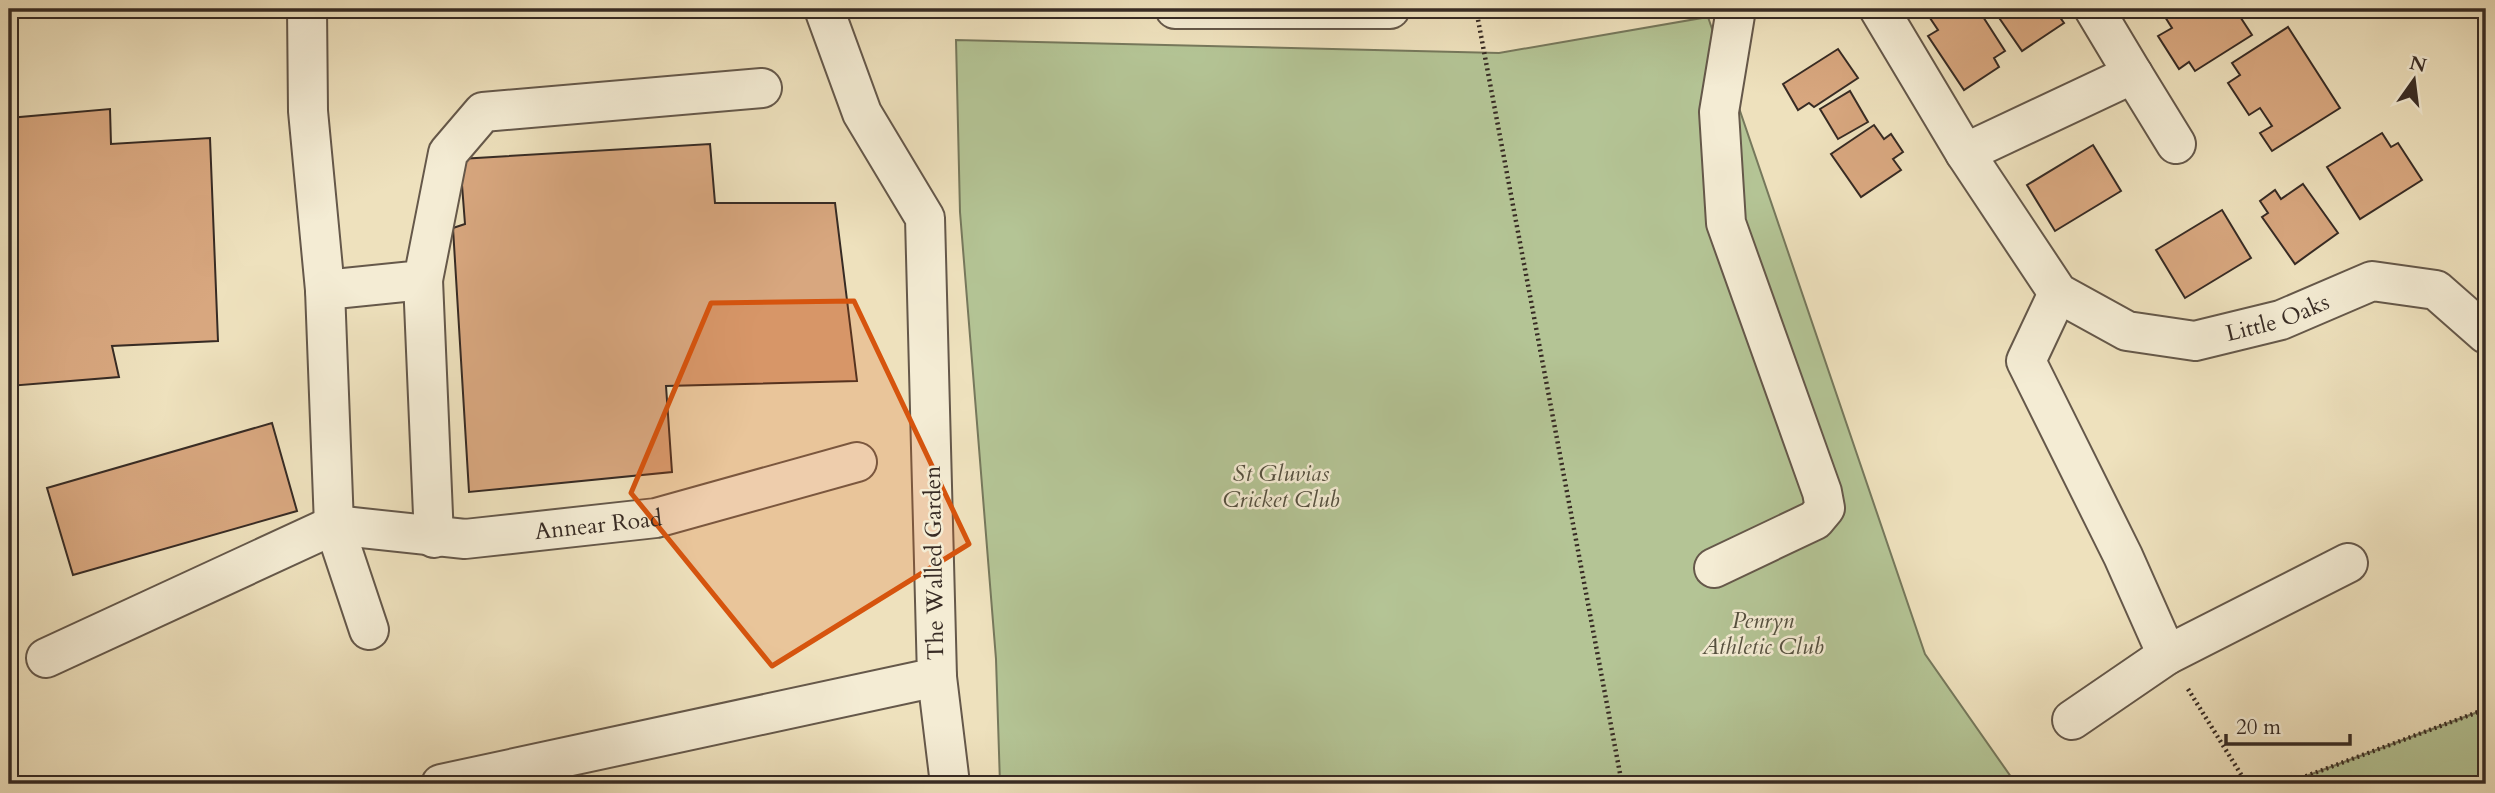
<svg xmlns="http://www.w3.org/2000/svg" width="2495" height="793" viewBox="0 0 2495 793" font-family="Cardo,serif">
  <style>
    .green { fill: #b4c495; stroke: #76785c; stroke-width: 2 }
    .building { fill: #d8a77f; stroke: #372b24; stroke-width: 2 }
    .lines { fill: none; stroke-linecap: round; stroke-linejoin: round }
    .minor-casing { stroke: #65584a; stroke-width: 42 }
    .path { stroke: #372b24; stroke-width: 4.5; stroke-dasharray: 2 3.5; stroke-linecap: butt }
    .minor { stroke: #f4ecd4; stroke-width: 38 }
    .marked { fill: #d6540e; fill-opacity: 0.2; stroke: #d6540e; stroke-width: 5; stroke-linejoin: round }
    .labels { text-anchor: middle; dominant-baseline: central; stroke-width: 5; stroke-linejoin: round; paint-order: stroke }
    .street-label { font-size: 23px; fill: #372b24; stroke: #f4ecd4 }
    .park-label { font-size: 23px; font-style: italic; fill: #565140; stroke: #f4ecd4 }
  </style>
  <rect width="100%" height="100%" fill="#eee1bd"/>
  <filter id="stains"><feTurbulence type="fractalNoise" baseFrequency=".00286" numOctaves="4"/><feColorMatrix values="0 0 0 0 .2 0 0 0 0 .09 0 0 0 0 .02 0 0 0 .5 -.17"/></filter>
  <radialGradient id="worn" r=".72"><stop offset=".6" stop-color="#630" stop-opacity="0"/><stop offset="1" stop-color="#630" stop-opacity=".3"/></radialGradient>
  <path class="green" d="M 1708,17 L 1925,654 L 2016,784 L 1000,784 L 996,659 L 960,212 L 956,40 L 1499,53 Z
    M 2486,709 L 2486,784 L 2285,784 Z"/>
  <path class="building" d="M 1938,9 L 1978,9 L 2005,51 L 1994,58 L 1999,67 L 1964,90 L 1928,36 L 1938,30 L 1928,15 Z
    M 1993,9 L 2054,9 L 2064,23 L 2022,51 Z
    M 2160,9 L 2235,9 L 2252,35 L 2195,71 L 2189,62 L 2179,69 L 2158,36 L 2172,28 Z
    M 2288,27 L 2340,108 L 2272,151 L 2260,133 L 2272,126 L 2260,108 L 2249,115 L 2228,83 L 2240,75 L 2232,63 Z
    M 1838,49 L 1858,78 L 1814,107 L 1809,103 L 1798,110 L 1783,84 Z
    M 1850,91 L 1868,122 L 1838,139 L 1820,109 Z
    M 110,109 L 111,144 L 210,138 L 218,341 L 112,346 L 119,377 L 9,386 L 9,118 Z
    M 1874,125 L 1884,139 L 1891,134 L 1903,152 L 1893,159 L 1901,170 L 1861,197 L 1831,154 Z
    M 2382,133 L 2391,147 L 2398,143 L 2422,180 L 2360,219 L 2327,167 Z
    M 710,144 L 715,203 L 835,203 L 857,381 L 666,386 L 672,472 L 469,492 L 453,228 L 465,224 L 460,159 Z
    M 2093,145 L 2121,191 L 2055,231 L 2027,185 Z
    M 2303,184 L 2338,233 L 2295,264 L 2262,217 L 2268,213 L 2260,201 L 2275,190 L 2281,199 Z
    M 2222,210 L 2251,258 L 2185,298 L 2156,250 Z
    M 272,423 L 297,511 L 73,575 L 47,488 Z"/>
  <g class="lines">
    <g class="minor-casing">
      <g id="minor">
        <path d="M 307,9 L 308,111 L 325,290 L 334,525 L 369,630"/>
        <path d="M 1175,9 L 1390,9"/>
        <path id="s1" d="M 1879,9 L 1965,153 L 2058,293 L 2127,331 L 2195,341 L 2281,320 L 2372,281 L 2436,290 L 2486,334"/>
        <path d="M 2094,9 L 2133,74"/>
        <path d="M 1965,153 L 2133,74 L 2176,144"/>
        <path d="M 423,280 L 434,538"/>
        <path d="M 325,290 L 423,280 L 448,153 L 483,112 L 762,88"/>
        <path d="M 2058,293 L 2026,361 L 2123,556 L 2167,655 L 2348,563"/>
        <path d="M 1714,568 L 1815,520 L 1825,508 L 1822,492 L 1726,223 L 1719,112 L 1736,9"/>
        <path id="s2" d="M 46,658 L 334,525 L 465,539 L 656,518 L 857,462"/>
        <path d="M 937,677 L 950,784"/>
        <path d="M 2072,720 L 2167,655"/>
        <path d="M 441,784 L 937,677 L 925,218 L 862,113 L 824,9"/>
      </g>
    </g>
    <path class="path" d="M 1476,9 L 1622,784
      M 2188,689 L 2247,784
      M 2285,784 L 2486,709"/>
    <use href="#minor" class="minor"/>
  </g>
  <path class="marked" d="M 854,301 L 969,544 L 772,666 L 631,493 L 711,303 Z"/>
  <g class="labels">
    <g class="street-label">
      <text stroke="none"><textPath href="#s1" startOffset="569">Little Oaks</textPath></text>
      <text stroke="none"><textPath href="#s2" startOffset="583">Annear Road</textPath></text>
      <text transform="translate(934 563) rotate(-91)">The Walled Garden</text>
    </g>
    <g class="park-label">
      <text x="1281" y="473">St Gluvias<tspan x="1281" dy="26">Cricket Club</tspan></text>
      <text x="1763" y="620">Penryn<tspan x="1763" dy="26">Athletic Club</tspan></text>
    </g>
  </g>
  <rect width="2495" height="793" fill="none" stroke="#eee1bd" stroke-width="35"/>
  <rect x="10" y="10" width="2474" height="772" fill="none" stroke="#372b24" stroke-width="3.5"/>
  <rect x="18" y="18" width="2460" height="758" fill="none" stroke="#372b24" stroke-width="2"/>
  <g transform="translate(2414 80) rotate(14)" stroke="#f4ecd4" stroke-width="5" paint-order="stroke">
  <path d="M0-5L12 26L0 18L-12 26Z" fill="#372b24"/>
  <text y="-10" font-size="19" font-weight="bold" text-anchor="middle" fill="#372b24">N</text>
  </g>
  <path d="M2226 734v10h124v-10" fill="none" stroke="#372b24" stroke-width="3.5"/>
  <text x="2236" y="734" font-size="21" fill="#372b24" stroke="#f4ecd4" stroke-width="5" paint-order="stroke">20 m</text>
  <rect width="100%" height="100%" filter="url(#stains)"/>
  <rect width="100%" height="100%" fill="url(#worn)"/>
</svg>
